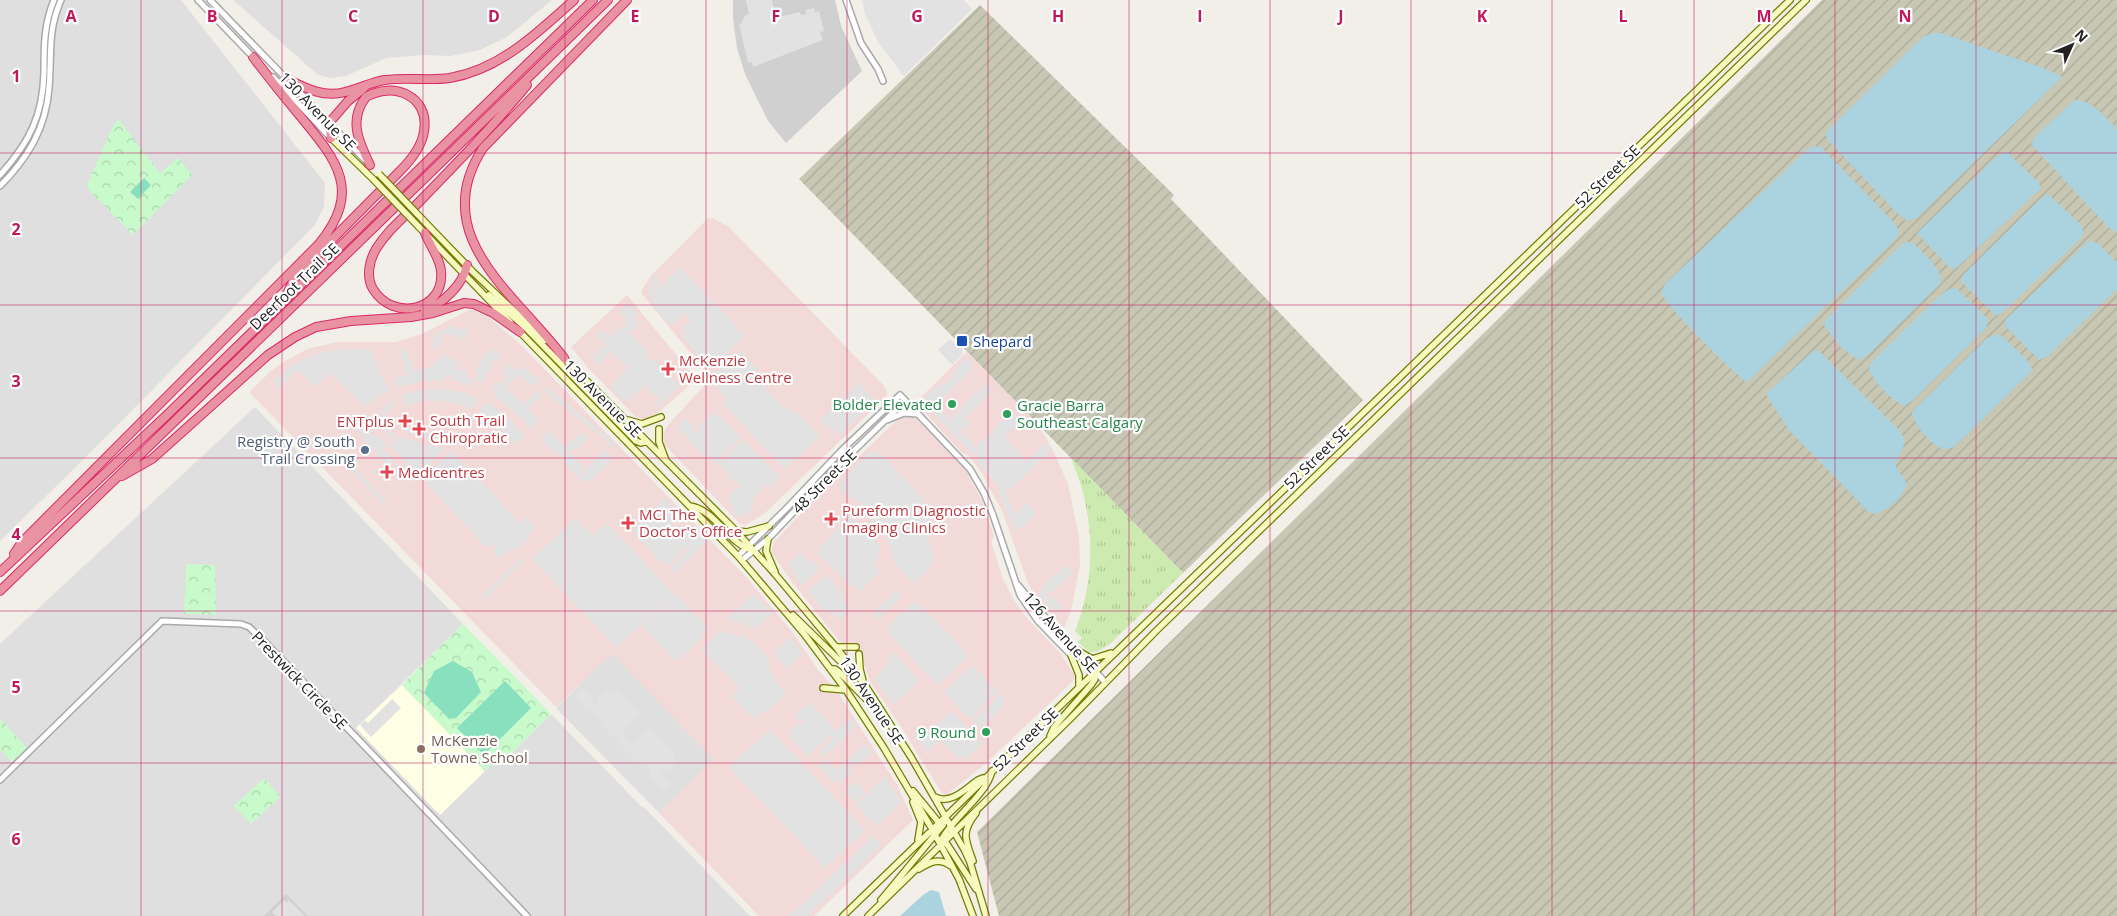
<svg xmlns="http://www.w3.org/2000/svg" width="2117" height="916" viewBox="0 0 2117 916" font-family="'Open Sans',sans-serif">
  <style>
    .residential { fill: #e0dfdf }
    .commercial { fill: #f2dad9 }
    .education { fill: #ffffe5 }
    .religious { fill: #d0d0d0 }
    .construction { fill: url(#construction-furrows) }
    .grass { fill: url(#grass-tufts) }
    .park { fill: url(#park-crowns) }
    .pitch { fill: #88e0be }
    .parking { fill: #e2e2e2 }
    .water { fill: #aad3df }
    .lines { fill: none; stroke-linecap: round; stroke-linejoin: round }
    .tertiary-casing { stroke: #a9a9a9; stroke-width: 8 }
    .secondary-casing { stroke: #707d05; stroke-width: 8 }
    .motorway-casing { stroke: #dc2a67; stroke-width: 10 }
    .tertiary { stroke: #fff; stroke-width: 5 }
    .secondary { stroke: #f7fabf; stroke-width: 5.5 }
    .motorway { stroke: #e892a2; stroke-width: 8 }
    .secondary-bridge-casing { stroke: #707d05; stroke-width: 8; stroke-linecap: butt }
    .secondary-bridge { stroke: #f7fabf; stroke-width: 5.5 }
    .grid { fill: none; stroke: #c2185b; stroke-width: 1; stroke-opacity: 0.55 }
    .transit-dot { fill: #1a4fb4; stroke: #fff; stroke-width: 2 }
    .health-dot { fill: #e0444e; stroke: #fff; stroke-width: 2 }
    .leisure-dot { fill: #2e9e5b; stroke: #fff; stroke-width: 2 }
    .service-dot { fill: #5c6f8a; stroke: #fff; stroke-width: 2 }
    .education-dot { fill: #8d6e63; stroke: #fff; stroke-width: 2 }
    .labels { text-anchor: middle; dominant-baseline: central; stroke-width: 4.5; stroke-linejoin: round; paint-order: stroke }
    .street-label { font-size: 15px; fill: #222; stroke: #fff }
    .transit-label { font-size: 15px; fill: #164399; stroke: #fff; text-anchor: start }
    .health-label { font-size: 15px; fill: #be3a42; stroke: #fff; text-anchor: start }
    .leisure-label { font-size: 15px; fill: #27864d; stroke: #fff; text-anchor: end }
    .service-label { font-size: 15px; fill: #4e5e75; stroke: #fff; text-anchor: end }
    .education-label { font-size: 15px; fill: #785e54; stroke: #fff; text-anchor: start }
    .grid-label { font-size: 16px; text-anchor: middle; font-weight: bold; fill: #c2185b; stroke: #fff; stroke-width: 4.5; stroke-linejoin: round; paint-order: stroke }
  </style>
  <defs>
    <pattern id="construction-furrows" width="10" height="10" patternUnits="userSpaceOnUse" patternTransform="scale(1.25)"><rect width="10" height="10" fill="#c7c7b4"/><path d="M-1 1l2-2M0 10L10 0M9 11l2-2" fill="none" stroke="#abab9a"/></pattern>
    <pattern id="grass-tufts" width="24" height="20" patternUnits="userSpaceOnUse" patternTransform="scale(1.25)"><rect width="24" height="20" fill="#cdebb0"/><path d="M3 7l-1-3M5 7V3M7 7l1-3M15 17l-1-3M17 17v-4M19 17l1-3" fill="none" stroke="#b0c997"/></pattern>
    <pattern id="park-crowns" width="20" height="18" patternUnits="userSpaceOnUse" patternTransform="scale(1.25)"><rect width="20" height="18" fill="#c8facc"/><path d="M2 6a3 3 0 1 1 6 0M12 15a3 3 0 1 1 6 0" fill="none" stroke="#acd6af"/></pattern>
  </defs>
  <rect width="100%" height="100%" fill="#f2efe9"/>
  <path class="residential" d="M 0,0 L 181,0 L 325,183 L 324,207 L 315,225 L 85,458 L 0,541 Z
    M 233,0 L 552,0 L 507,37 L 480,50 L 450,56 L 423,55 L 386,58 L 346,76 L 329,78 L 317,74 Z
    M 255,407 L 463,624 L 356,728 L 440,815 L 492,764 L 503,762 L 551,714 L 642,807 L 644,807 L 750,916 L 0,916 L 0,644 Z
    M 612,653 L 714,759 L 659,813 L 556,708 Z"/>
  <path class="commercial" d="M 713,218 L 729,227 L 884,386 L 887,393 L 886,397 L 764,514 L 745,525 L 739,523 L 664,444 L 663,434 L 668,425 L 702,388 L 706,383 L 707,373 L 642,294 L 642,290 L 650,277 L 707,219 Z
    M 627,295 L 692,374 L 692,381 L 689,386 L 660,411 L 645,420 L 636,417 L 589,369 L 571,347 Z
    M 469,310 L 474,310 L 490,318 L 521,345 L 748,579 L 793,633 L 818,670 L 837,691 L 897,785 L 913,820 L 814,916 L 759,916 L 659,813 L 714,759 L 612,654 L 556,707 L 249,392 L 272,370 L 285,361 L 307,349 L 337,342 L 396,342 L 422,334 Z
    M 967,352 L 1024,410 L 1041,430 L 1052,448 L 1068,484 L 1079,537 L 1080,565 L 1071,611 L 1064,628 L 1037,599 L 1028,583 L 1002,511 L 982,473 L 968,455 L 962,453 L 918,405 L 919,399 Z
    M 905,416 L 914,417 L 918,420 L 956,458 L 967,472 L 983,503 L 994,537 L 991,541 L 1003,579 L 1014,600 L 1026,617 L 1061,654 L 1075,676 L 1073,681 L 984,765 L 945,796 L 941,792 L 900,725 L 871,683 L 862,659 L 848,644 L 841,643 L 792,582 L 771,552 L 774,542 L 816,498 L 898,419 Z"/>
  <path class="education" d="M 402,685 L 485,771 L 440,815 L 356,728 Z"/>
  <path class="religious" d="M 733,0 L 835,0 L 841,26 L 862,71 L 786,143 L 768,121 L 745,74 L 737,48 L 733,19 Z
    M 286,894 L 308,916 L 264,916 Z"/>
  <path class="construction" d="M 1822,0 L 2117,0 L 2117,916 L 999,916 L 977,832 Z
    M 980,5 L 1174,195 L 1171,199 L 1363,400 L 1183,573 L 799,179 Z"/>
  <path class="grass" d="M 1071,458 L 1183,573 L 1110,644 L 1097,652 L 1089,652 L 1078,642 L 1082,638 L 1075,631 C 1097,575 1095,514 1071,458 Z"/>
  <path class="park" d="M 118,119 L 160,173 L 178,158 L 192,175 L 133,235 L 89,190 L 87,185 L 112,128 Z
    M 186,564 L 215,565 L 216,615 L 184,614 Z
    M 463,624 L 551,714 L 503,762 L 492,764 L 485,771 L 402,685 Z
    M 0,719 L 27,748 L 12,762 L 0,749 Z
    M 264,778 L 280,797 L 251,824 L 234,806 Z"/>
  <path class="pitch" d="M 144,178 L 151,185 L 138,199 L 130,192 Z
    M 453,661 L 472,672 L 481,692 L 456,718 L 449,719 L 424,693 L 434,671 Z
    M 505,681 L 531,708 L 484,755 L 457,728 Z"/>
  <path class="parking" d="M 746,0 L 772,0 L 775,16 L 772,17 L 774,21 L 774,18 L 800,12 L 801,15 L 806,14 L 806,10 L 814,8 L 815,12 L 819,11 L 824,31 L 820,32 L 823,40 L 753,67 L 752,62 L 748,63 L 739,24 L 742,23 L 744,16 L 749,14 Z
    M 862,0 L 964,0 L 972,9 L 904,76 L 878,42 L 865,14 Z
    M 680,267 L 729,318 L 737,327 L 735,329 L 737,331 L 739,329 L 745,336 L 714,366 L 712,363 L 709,366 L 681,336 L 685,332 L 682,329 L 689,322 L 693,323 L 682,312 L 683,316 L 674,324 L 672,322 L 669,324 L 651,305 L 653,302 L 648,293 L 653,280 L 651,277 L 653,274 L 662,284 L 658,287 L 655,285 L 654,293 Z
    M 628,304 L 637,314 L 634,317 L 639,326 L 633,332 L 630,330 L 626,334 L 629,332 L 646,349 L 645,352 L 649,360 L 651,362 L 654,360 L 680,386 L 658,407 L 655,404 L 660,397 L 657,398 L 646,387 L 648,384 L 645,381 L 646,384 L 637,394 L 634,391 L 632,393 L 635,395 L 630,400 L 626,398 L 623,400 L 612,389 L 614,386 L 612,384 L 629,367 L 633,368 L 629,364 L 627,367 L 610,350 L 612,347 L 608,351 L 610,353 L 598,365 L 592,359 L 595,357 L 592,354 L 594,352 L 597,355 L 599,352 L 597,350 L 602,345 L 605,347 L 608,344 L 607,342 L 605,344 L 596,335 L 602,329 L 613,339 L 611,336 L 620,327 L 623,330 L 626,326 L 624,324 L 627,320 L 618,311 Z
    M 451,326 L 469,331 L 465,340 L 449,334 L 441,334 L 440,337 L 443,338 L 439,349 L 432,346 L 435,334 Z
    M 950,339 L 962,349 L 962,355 L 952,365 L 938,350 Z
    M 370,349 L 389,390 L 365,407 L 331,373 L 315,387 L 298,370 L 280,388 L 273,381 L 294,364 L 313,355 L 334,350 Z
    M 407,349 L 413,371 L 434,366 L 434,362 L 441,359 L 442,355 L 452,357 L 451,359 L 456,360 L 457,369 L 468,372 L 466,376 L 474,380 L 473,386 L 452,380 L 453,376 L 445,374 L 445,380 L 428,380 L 397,387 L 393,378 L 410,374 L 407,373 L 400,351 Z
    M 494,349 L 501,355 L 496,362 L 490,359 L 489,362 L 493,364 L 482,383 L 475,379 L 478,373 L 475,372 L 487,350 L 491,353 Z
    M 740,351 L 758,369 L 754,373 L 755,377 L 783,406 L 800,415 L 820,436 L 785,469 L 729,410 L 723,402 L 727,399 L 717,388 L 719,386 L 715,374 Z
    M 968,357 L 973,369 L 937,404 L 934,403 L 936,409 L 939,407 L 943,411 L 941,415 L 944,413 L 950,419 L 947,421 L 952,422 L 951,418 L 958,412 L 961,413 L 958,410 L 988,381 L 992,392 L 965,417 L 970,424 L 962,431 L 959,430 L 960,435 L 963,432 L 969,438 L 966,441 L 970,439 L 975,445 L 973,447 L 978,449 L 976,446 L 1013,411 L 1019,417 L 1018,419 L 1020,421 L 1004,437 L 1025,459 L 1023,462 L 1027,461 L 1046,443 L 1052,449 L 1049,452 L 1047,450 L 1045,451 L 1047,454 L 1010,490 L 1007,488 L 1005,490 L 1010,505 L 1013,504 L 1015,509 L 1012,511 L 1014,512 L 1020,513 L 1019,510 L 1027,502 L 1037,513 L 1023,527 L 1015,530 L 998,490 L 1002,484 L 999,486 L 977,463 L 979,459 L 934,415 L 923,400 L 940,384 L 943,386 L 954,376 L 952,373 Z
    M 508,364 L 520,371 L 523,367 L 539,380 L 533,386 L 518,375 L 505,389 L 525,404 L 536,392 L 541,396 L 528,409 L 539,421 L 531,429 L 512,410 L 494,396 L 496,393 L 492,390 L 497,382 L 502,384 L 507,377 L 502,373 Z
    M 859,382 L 875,402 L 840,435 L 820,421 Z
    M 547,387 L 605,434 L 615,445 L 612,448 L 602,437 L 544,391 Z
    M 433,389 L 457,391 L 477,397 L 472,408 L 450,402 L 430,400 L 404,406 L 401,395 L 416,391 Z
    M 391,400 L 393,404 L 385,415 L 386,424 L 394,435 L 391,439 L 381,426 L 380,420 L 381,411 Z
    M 485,402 L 497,408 L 525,435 L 515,444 L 492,420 L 480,411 Z
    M 712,413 L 721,417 L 741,438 L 722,456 L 718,455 L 724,462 L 726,461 L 724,459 L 743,440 L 780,477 L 770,487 L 767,484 L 753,497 L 755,500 L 750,505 L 753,508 L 744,517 L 741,514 L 738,517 L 731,509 L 733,506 L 728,497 L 737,488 L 740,491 L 741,486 L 735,480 L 732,482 L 727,477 L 729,474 L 709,455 L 706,458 L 688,438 L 689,434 L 685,436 L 677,427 L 685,418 L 694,427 L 692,431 L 698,432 L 699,430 L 697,428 Z
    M 369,419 L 373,431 L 370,433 L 373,436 L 376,434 L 387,446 L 383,449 L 394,461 L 389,466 L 363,439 L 358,425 Z
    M 405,428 L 452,441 L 451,445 L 404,431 Z
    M 549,431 L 565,447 L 582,432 L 588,438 L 575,451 L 572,449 L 567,454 L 570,453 L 584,467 L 581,470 L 585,474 L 587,472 L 585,470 L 605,450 L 613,459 L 590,482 L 587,479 L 583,482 L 563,462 L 566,459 L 559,453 L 557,455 L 541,439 Z
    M 399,437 L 445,449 L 416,476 L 390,444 Z
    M 452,451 L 520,523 L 526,517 L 536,527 L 529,534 L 531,537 L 517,550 L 514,547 L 499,559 L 493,552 L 496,549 L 492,544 L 487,548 L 425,482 L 427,480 L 424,477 Z
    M 871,451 L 874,454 L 878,451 L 900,474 L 898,476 L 900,478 L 902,476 L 919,493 L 917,496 L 922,495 L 932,523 L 929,524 L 927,534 L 935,558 L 929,570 L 919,578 L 920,581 L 913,583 L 895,563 L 883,527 L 879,528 L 861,509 L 863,506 L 854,497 L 851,499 L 840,488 L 843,483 L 840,481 Z
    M 347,460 L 387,502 L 384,505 L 344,463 Z
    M 665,499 L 681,516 L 671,525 L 682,537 L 693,527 L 707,542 L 675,573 L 670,569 L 688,551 L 684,546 L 681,548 L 684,551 L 669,566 L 665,561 L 662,564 L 632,530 Z
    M 851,516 L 881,548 L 878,552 L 880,554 L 874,563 L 880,572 L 859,592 L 853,584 L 850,586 L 818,553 L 820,551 L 818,548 Z
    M 576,518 L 593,536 L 607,523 L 674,594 L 617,648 L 532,559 Z
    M 800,553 L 808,561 L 811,559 L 820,568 L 803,585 L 791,573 L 794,571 L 788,565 Z
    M 520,559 L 523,562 L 484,600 L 481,597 Z
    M 1066,565 L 1073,573 L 1051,593 L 1049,591 L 1047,594 L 1048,598 L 1051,595 L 1062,607 L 1056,613 L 1039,596 L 1042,587 Z
    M 827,575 L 845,597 L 843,600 L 851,609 L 840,619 L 830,612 L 827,615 L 808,591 Z
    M 896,590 L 902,596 L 879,619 L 872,613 L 886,600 L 889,602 L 890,601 L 888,598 Z
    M 676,594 L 708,627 L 701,633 L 703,637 L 678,661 L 675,658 L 673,659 L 642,626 Z
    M 754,594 L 773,613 L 755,629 L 752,626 L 749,628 L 744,622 L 760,606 L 741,623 L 726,619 Z
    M 914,601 L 922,607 L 963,649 L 968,657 L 938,685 L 888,633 L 890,631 L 887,627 Z
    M 720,631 L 723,633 L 731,633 L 738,637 L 741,634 L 752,641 L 769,659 L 769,668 L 776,679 L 775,681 L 786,693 L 766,712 L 763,710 L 754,719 L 732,696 L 740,688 L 701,649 Z
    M 791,637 L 802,653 L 786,669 L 774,652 Z
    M 894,652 L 919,681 L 894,704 L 883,692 L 875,678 L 890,663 L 887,660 Z
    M 972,665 L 998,692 L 970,719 L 944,692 Z
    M 583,688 L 594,699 L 591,702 L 595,705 L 598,703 L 595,700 L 607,689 L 610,692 L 614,692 L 617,689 L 641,714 L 624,730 L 625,736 L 631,743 L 634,743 L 650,728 L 674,753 L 674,758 L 677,761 L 665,772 L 663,769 L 660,772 L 671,784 L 665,790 L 648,773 L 651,770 L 644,763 L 640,765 L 616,740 L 619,737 L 617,736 L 614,738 L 597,720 L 599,718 L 591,710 L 589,711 L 574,696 Z
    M 1000,695 L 1005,701 L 996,715 L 981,729 L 973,720 Z
    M 392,699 L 401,708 L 371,737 L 360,725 L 365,720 L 368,723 Z
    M 812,702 L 818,711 L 817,713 L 820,713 L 835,729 L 833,731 L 835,732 L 850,718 L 856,727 L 825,756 L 820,752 L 833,738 L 831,735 L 809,756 L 789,737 L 792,734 L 790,732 L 799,722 L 802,725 L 804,722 L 803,719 L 800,721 L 794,714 Z
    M 951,711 L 982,743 L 965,760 L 961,756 L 958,758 L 941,741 L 944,738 L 941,735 L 941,738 L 928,752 L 913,736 L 919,730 L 925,736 L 929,736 L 927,733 Z
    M 770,730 L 865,830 L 825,868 L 729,767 Z
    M 865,744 L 873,752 L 859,765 L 855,762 L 850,768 L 853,771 L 840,783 L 837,781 L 835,783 L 818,766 L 826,759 L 837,770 Z
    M 885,776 L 901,802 L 878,825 L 874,821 L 872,822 L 856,805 Z
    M 852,783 L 855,786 L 858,783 L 866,792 L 855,802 L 846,793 L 846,789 Z
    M 874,836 L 882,845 L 807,916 L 789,916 Z
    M 284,900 L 286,902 L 289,900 L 305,916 L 276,916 L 272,912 Z"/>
  <path class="water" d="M 1931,33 L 1941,33 L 2046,69 L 2062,77 L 1917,218 L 1907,221 L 1895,211 L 1828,140 L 1825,133 L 1922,38 Z
    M 2074,100 C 2091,100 2106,117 2117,129 L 2117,232 L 2110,229 L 2031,144 L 2035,137 Z
    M 1814,146 L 1821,147 L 1895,224 L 1899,232 L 1894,241 L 1747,382 C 1733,373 1666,306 1661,292 L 1665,284 L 1809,148 Z
    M 2006,151 L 2038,182 L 2041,188 L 1960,265 L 1955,269 L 1949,267 L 1917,233 L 1996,157 Z
    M 2048,194 L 2081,225 L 2083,232 L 2081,238 L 2004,311 L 1996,316 L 1961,281 L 1962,276 L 2040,199 Z
    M 2089,241 L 2098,243 L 2117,263 L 2117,289 L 2048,356 L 2039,360 L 2007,328 L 2004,324 L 2006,319 Z
    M 1907,242 L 1912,242 C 1922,253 1942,267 1941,283 L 1870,353 L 1861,360 C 1845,355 1832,337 1823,323 L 1901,245 Z
    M 1956,288 L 1985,316 L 1988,322 L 1986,328 L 1913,400 L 1904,406 C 1889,399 1878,385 1869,371 L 1870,364 L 1937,298 L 1949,289 Z
    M 1997,334 L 2002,336 L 2026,359 L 2033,370 L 1954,447 C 1952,448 1948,449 1946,449 C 1934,450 1912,422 1912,412 L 1987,338 Z
    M 1814,350 L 1819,351 L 1897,428 L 1905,439 L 1903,448 L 1895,464 L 1897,469 L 1907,484 C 1906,494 1882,518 1871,513 C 1867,512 1862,505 1859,502 L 1789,430 L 1766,394 Z
    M 931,890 L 939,892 L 946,916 L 900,916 L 923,895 Z"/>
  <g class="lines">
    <g class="tertiary-casing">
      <path id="tertiary" d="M 198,0 L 255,59
        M 210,0 L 366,161
        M 846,0 L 861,43 L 878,69 L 883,81
        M 273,77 L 331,138
        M 0,175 C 29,143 43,116 44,72 C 44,46 44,24 54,0
        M 0,186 C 28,158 46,128 49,88 C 52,54 47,32 61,0
        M 887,420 L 904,413 L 917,414
        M 738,556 L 786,509 L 843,449 L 900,395 L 970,469 L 984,493 L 993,515 L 1020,595 L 1038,621 L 1071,655
        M 742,560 L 768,539 L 825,479 L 905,401
        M 1018,585 L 1035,606 L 1105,682
        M 0,780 L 162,621 L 241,624 L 249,627 L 265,642 L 527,916"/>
    </g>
    <g class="secondary-casing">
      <path id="secondary" d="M 331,138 L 373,179
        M 423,220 L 474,273 L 545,340
        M 418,226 L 510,322
        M 489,295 L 527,329 L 636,441 L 641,443 L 646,441
        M 518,330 L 738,556 L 805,635 L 846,690 L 884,748 L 932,829 L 959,879 L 973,916
        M 562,356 L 736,531 L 775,574 L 836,647 L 865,685 L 911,757 L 965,851 L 970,862 L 986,916
        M 628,420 L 642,424 L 661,417
        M 659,429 L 659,442 L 665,458
        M 690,506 C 716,510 728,544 752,550
        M 736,531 L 747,532 L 769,526
        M 768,539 L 766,551 L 775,572
        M 793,615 L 840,661 L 849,664
        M 836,647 L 856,647
        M 1077,650 L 1092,659 L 1111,653
        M 859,654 L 860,669 L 863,681
        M 1071,655 L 1079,675 L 1079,687
        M 831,669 L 835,669 L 839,672 L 880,713
        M 823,688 L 846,690
        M 1050,736 L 1054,727 L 1091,685 L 1095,679 L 1095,672
        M 913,791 L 940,824
        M 935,797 C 951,805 965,789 978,780 L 983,778
        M 913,802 L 921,822 L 918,840
        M 943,838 L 976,889
        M 942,839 C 954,816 986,796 992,771
        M 973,861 C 965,839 961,832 976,813
        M 919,869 C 930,862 939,857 951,866
        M 881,900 L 943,825 L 945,817
        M 843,916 L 1790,0
        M 868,916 L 1070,719 L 1156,631 L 1806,0"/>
    </g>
    <g class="motorway-casing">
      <path id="motorway" d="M 287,79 C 305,88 324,98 345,92 C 359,89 371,82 385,80 C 407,77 429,81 450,78 C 501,69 537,33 574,0
        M 331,138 L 329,123 L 348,101 L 364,88
        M 425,233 C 430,246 440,258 441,271 C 445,311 393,322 373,289 C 366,277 369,261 376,249 C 388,229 406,216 422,199 C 458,162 494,125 527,85
        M 287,294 L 295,277 L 400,171 C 411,160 422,147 424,131 C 430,96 393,81 366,97 C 348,120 359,142 370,165
        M 425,311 C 443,303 463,285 467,265
        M 564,358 C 516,294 426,236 483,148 L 627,0
        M 122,476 L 152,459 L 268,355 L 295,337 L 316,327 L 351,321 L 411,317 L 433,313 L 464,303 L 474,304 L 493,313 L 520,332
        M 14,554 L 22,542 L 319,244 C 362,191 338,162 301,117 C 284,97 268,77 253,57
        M 0,572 L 168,414 L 593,0
        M 0,591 L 608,0"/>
    </g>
    <use href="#tertiary" class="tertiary"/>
    <use href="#secondary" class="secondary"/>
    <use href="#motorway" class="motorway"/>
    <g class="secondary-bridge-casing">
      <path id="secondary-bridge" d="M 379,174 L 423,220
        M 373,179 L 418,226"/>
    </g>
    <use href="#secondary-bridge" class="secondary-bridge"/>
  </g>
  <path class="grid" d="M 141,0 L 141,916M 282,0 L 282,916M 423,0 L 423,916M 565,0 L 565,916M 706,0 L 706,916M 847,0 L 847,916M 988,0 L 988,916M 1129,0 L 1129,916M 1270,0 L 1270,916M 1411,0 L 1411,916M 1552,0 L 1552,916M 1694,0 L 1694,916M 1835,0 L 1835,916M 1976,0 L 1976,916M 0,153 L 2117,153M 0,305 L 2117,305M 0,458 L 2117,458M 0,611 L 2117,611M 0,763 L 2117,763"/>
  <rect class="transit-dot" x="956" y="335" width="12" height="12" rx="2.5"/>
  <g class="health-dot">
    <path d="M665.5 361.5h5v5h5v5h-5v5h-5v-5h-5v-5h5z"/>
    <path d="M402.5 413.5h5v5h5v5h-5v5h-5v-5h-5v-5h5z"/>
    <path d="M416.5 421.5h5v5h5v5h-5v5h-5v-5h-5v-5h5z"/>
    <path d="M384.5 464.5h5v5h5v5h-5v5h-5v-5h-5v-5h5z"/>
    <path d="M828.5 511.5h5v5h5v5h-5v5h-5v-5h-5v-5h5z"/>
    <path d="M625.5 515.5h5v5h5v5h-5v5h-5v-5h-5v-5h5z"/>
  </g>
  <g class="leisure-dot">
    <circle cx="952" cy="404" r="5"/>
    <circle cx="1007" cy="414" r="5"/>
    <circle cx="986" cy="732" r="5"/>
  </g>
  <circle class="service-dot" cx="365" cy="450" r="5"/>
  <circle class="education-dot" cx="421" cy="749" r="5"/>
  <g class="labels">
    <g class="street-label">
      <text transform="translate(318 111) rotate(46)">130 Avenue SE</text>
      <text transform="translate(1607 176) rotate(-44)">52 Street SE</text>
      <text transform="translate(294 286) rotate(-44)">Deerfoot Trail SE</text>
      <text transform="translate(603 398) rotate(45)">130 Avenue SE</text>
      <text transform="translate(1316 457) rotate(-44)">52 Street SE</text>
      <text transform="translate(824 481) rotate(-45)">48 Street SE</text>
      <text transform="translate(1061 632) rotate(48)">126 Avenue SE</text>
      <text transform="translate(300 680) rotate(46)">Prestwick Circle SE</text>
      <text transform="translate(872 700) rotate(56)">130 Avenue SE</text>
      <text transform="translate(1025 739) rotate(-44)">52 Street SE</text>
    </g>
    <g class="transit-label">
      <text x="973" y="341">Shepard</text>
    </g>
    <g class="health-label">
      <text x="679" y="360">McKenzie<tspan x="679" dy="17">Wellness Centre</tspan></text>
      <text x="430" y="420">South Trail<tspan x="430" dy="17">Chiropratic</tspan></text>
      <text x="394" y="421" text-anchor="end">ENTplus</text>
      <text x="398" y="472">Medicentres</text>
      <text x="842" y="510">Pureform Diagnostic<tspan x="842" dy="17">Imaging Clinics</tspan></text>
      <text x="639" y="514">MCI The<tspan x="639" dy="17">Doctor's Office</tspan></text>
    </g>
    <g class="leisure-label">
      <text x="942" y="404">Bolder Elevated</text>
      <text x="1017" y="405" text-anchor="start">Gracie Barra<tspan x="1017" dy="17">Southeast Calgary</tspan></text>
      <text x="976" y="732">9 Round</text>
    </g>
    <g class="service-label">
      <text x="355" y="441">Registry @ South<tspan x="355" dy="17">Trail Crossing</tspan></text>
    </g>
    <g class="education-label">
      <text x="431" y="740">McKenzie<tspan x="431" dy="17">Towne School</tspan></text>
    </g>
  </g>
  <g class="grid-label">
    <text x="71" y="22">A</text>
    <text x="212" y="22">B</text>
    <text x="353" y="22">C</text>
    <text x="494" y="22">D</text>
    <text x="635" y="22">E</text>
    <text x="776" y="22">F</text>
    <text x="917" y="22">G</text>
    <text x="1058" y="22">H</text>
    <text x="1200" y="22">I</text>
    <text x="1341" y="22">J</text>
    <text x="1482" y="22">K</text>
    <text x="1623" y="22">L</text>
    <text x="1764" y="22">M</text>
    <text x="1905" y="22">N</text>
    <text x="16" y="82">1</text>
    <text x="16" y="235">2</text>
    <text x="16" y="387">3</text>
    <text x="16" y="540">4</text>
    <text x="16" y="693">5</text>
    <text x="16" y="845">6</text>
  </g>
  <g transform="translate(2072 45) rotate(46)" stroke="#ffffff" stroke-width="4" paint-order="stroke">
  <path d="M0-4L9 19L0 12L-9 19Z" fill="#222222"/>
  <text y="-8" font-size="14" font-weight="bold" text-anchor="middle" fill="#222222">N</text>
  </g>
</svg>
